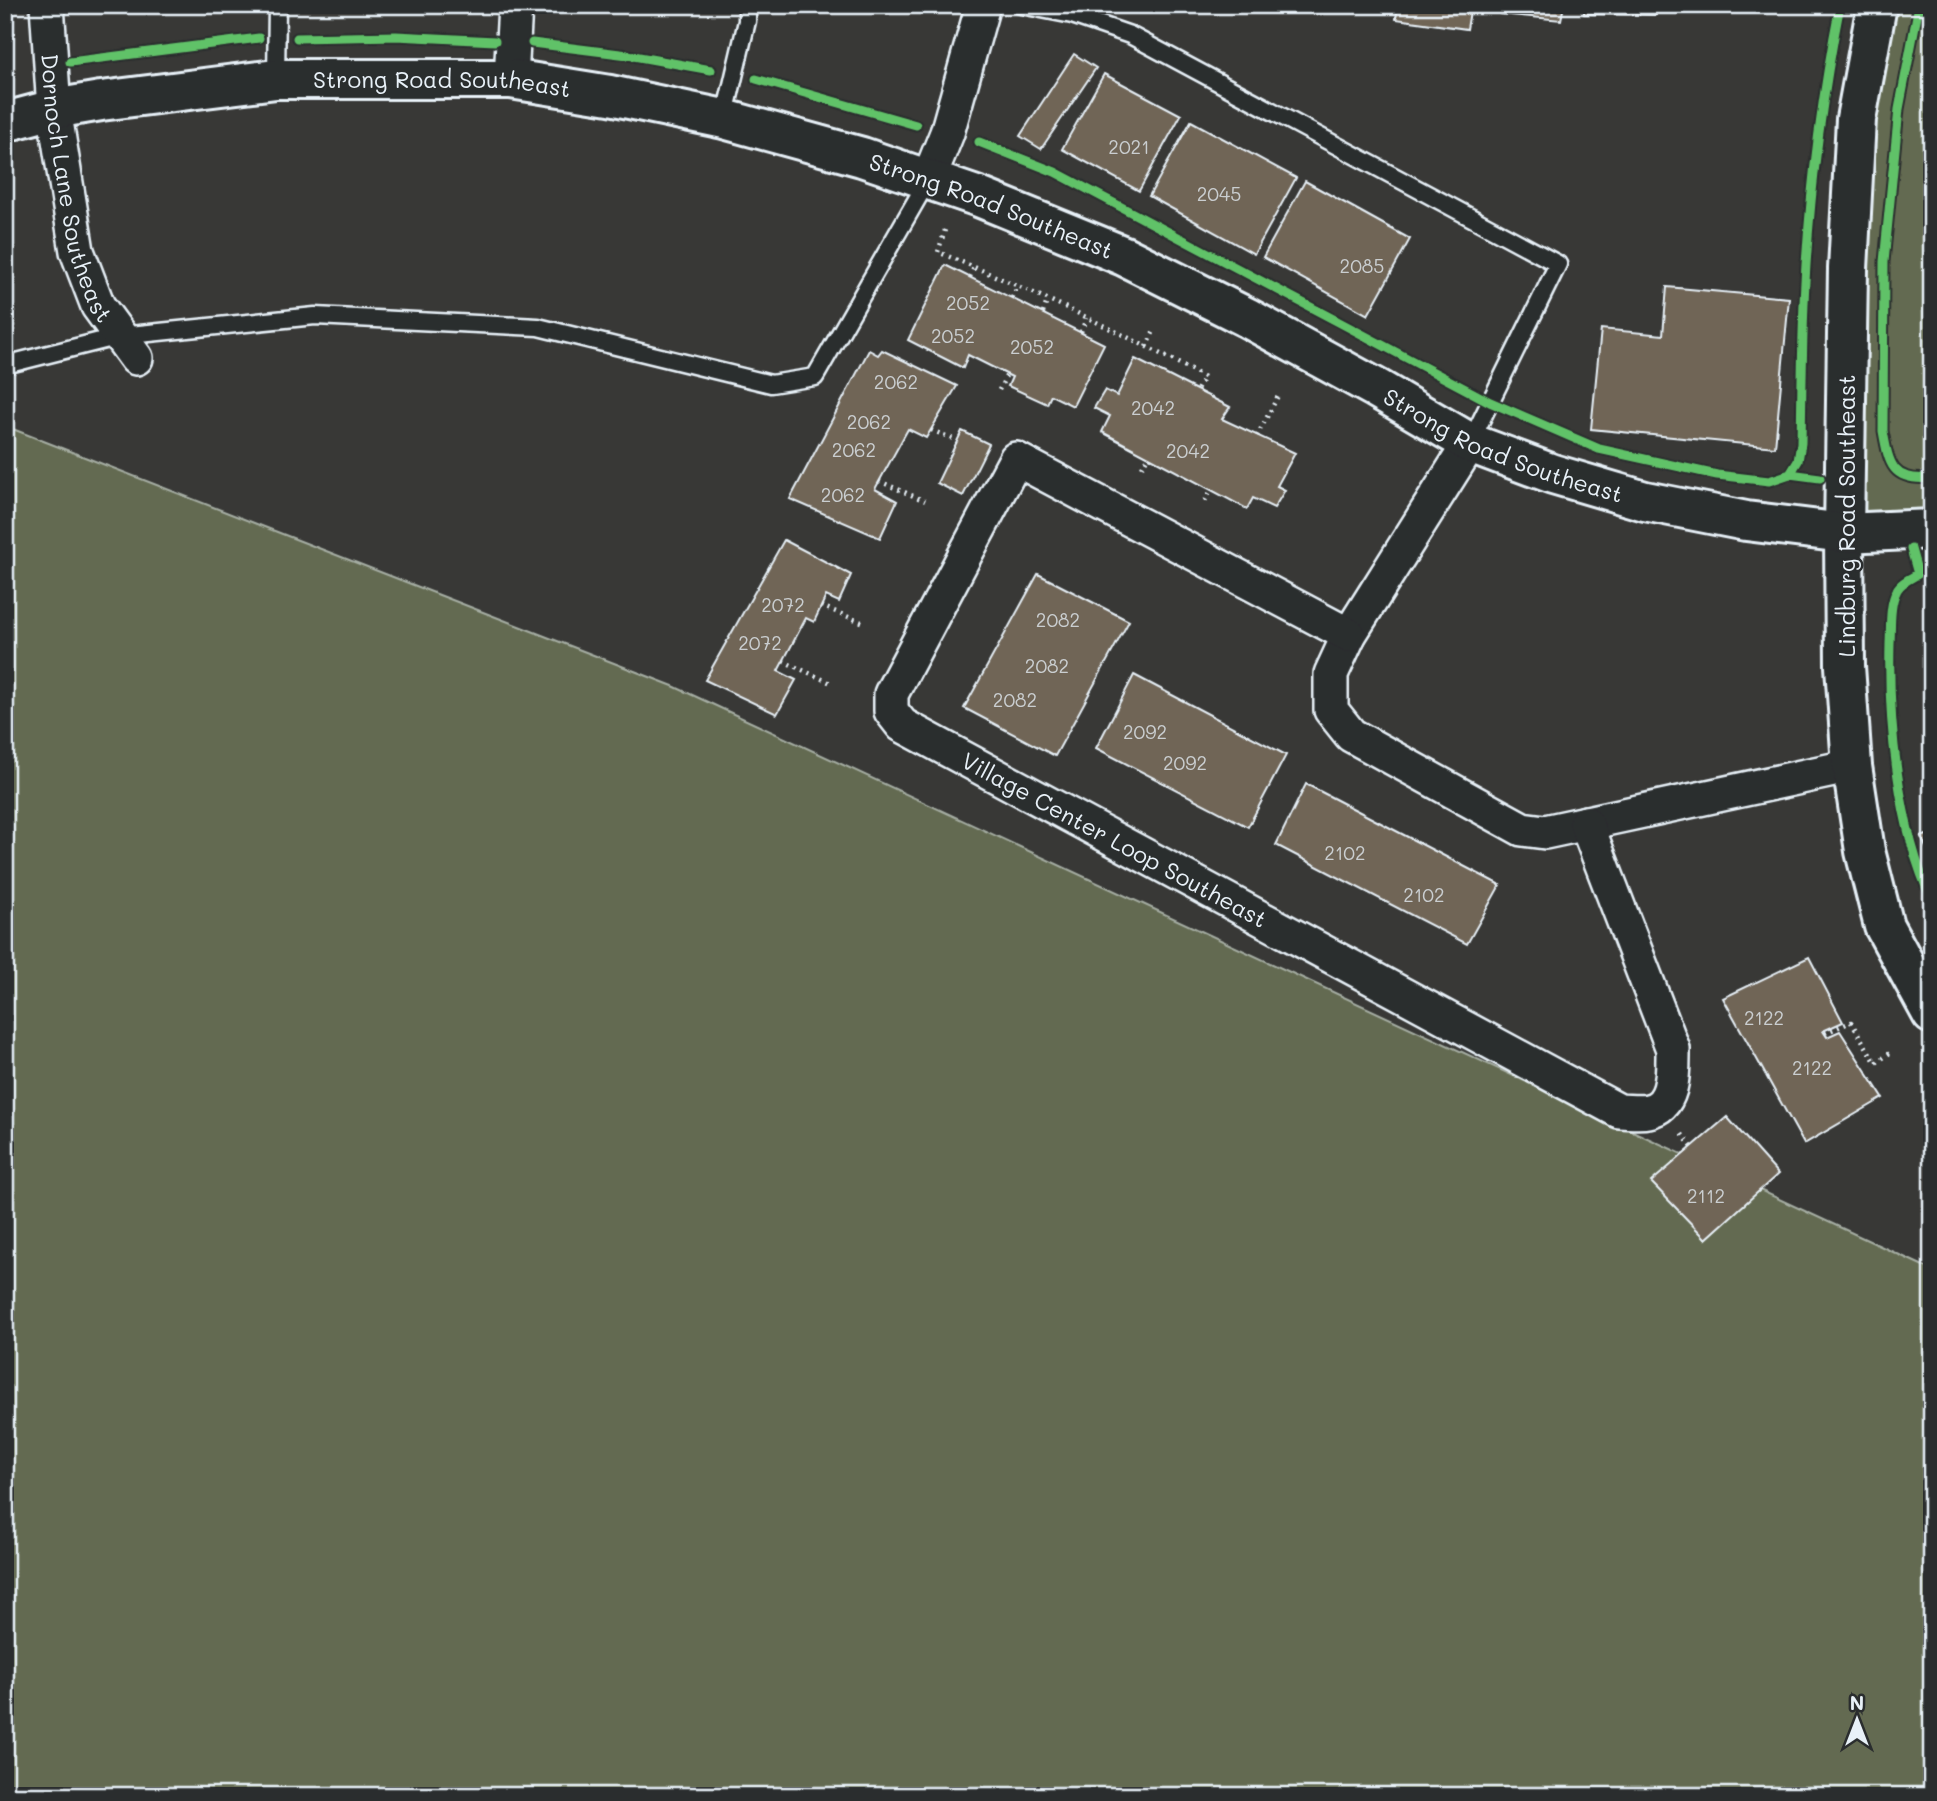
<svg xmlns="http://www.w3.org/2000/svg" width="1937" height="1801" viewBox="0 0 1937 1801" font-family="Mali,sans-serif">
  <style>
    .green { fill: #646b51; stroke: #a6aea4; stroke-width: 2 }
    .building { fill: #706557; stroke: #e8f1f8; stroke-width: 2 }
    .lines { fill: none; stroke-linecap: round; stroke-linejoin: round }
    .lane-casing { stroke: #e8f1f8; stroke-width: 21 }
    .street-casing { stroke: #e8f1f8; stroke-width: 38 }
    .secondary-casing { stroke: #e8f1f8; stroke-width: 44 }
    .path { stroke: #e8f1f8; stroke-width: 4.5; stroke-dasharray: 2 5; stroke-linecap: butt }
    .lane { stroke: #2a2d2e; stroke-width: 16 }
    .street { stroke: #2a2d2e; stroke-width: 33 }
    .secondary { stroke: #2a2d2e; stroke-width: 38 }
    .cycleway-casing { stroke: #2a2d2e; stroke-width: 13 }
    .cycleway { stroke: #61c268; stroke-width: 9 }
    .labels { text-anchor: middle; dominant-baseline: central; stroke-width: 5; stroke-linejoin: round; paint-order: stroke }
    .number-label { font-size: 19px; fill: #caced0 }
    .street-label { font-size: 23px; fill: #e8f1f8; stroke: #2a2d2e }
  </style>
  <rect width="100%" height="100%" fill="#383836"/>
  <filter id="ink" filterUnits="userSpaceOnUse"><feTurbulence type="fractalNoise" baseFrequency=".0143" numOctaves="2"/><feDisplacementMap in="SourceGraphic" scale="14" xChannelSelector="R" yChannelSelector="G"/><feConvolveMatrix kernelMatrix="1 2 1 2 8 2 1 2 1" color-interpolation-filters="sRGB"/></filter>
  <g filter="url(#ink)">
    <path class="green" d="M 1877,5 L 1932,5 L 1932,529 L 1844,533 Z
      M 5,426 L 673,686 L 1932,1270 L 1932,1796 L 5,1796 Z"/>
    <path class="building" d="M 1398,5 L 1471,5 L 1467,29 L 1396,19 Z
      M 1503,5 L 1564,5 L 1561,20 L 1501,14 Z
      M 1584,5 L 1656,5 L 1656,15 L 1584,14 Z
      M 1074,54 L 1096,68 L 1041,149 L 1020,136 Z
      M 1104,74 L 1181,115 L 1139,191 L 1062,149 Z
      M 1191,121 L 1296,178 L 1254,254 L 1149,196 Z
      M 1305,181 L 1410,239 L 1368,315 L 1263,257 Z
      M 945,265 L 1104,344 L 1073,406 L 1051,395 L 1047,404 L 1008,386 L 1012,377 L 968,355 L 963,368 L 908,340 Z
      M 1667,287 L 1789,298 L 1775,447 L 1591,429 L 1601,329 L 1663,335 Z
      M 869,350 L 878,355 L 882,350 L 957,386 L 926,438 L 908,429 L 875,489 L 897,501 L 880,538 L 790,499 Z
      M 1135,359 L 1230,407 L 1222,419 L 1295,453 L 1277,486 L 1285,490 L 1274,508 L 1253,498 L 1247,509 L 1102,432 L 1110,416 L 1094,408 L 1105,390 L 1117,396 Z
      M 962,431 L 989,444 L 963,496 L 937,483 Z
      M 784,540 L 851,575 L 839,602 L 826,596 L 814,622 L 806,618 L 778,671 L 796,680 L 777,714 L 705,680 Z
      M 1038,574 L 1129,621 L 1055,756 L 964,708 Z
      M 1134,675 L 1286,755 L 1248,827 L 1096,748 Z
      M 1306,784 L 1500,885 L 1467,944 L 1276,845 Z
      M 1932,833 L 1932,860 L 1921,837 Z
      M 1809,957 L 1843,1022 L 1823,1031 L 1827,1037 L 1840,1031 L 1883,1098 L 1804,1144 L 1723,998 Z
      M 1727,1117 L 1778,1174 L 1706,1239 L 1651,1182 Z"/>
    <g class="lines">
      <g class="lane-casing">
        <path id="lane" d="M 1021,5 L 1072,15 L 1130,35 L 1558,264 L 1470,443
          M 276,79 L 277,5
          M 724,119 L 747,21 L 747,5
          M 5,365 L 120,336 L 315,316 L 538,327 L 771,384 L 815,377 L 928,180"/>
      </g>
      <g class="street-casing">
        <g id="street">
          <path id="s1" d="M 47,5 L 54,109 L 77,251 L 98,306 L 136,358"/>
          <path d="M 511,79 L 515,5"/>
          <path d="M 928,180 L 947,133 L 983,5"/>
          <path d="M 1470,443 L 1349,635 L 1331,674 L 1331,710 L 1351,735 L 1522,829 L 1545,832 L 1852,766"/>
          <path id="s2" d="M 1349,635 L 1016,459 L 891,694 L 891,711 L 902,725 L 1619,1111 C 1628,1111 1639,1113 1648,1111 C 1675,1106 1673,1071 1673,1049 L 1586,823"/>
        </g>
      </g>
      <g class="secondary-casing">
        <g id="secondary">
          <path d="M 1877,5 L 1856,119 L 1848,269 L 1844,533 L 1845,666 L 1852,766 L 1865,851 L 1884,926 L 1932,1014"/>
          <path id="s3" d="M 5,122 L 54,109 L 101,101 L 276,79 L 511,79 L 610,95 L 724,119 L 862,157 L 979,197 L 1124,256 L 1246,317 L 1376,388 L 1470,443 L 1553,474 L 1645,501 L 1746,521 L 1844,533 L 1932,529"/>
        </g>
      </g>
      <path class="path" d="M 945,230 L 938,252 C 1028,289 1118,330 1204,377 L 1197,390
        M 970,277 L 974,267
        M 1012,298 L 1017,287
        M 1043,313 L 1047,301
        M 1081,332 L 1086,318
        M 1146,347 L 1155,329
        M 999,390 L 1007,374
        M 931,430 L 956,440
        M 1257,436 L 1278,396
        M 1142,467 L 1148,456
        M 879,481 L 925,501
        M 1205,501 L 1211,490
        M 821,606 L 864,623
        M 783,661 L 833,684
        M 1924,881 L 1932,878
        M 1825,1033 L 1851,1022 L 1876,1063 L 1890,1053
        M 1682,1134 L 1692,1147"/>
      <use href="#lane" class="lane"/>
      <use href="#street" class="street"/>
      <use href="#secondary" class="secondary"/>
      <g class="cycleway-casing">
        <path id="cycleway" d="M 1919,5 L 1899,109 L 1884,262 L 1883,431 C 1889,465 1892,482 1932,478
          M 297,38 L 396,36 L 495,41
          M 532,43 L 628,55 L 711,70
          M 70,62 L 259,38
          M 756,79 L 916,125
          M 979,142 L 1055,172 L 1490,402 L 1599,449 L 1717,475 L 1769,481 L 1790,474 L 1820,478
          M 1790,474 L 1798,461 L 1801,443 C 1802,390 1802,336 1805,282 C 1810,189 1822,96 1840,5
          M 1911,549 L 1918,574 C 1911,578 1900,583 1897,590 C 1889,605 1891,626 1890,643 C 1888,722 1898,828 1932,900"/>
      </g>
      <use href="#cycleway" class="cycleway"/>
    </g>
  </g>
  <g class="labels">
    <g class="number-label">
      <text x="1129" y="146">2021</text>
      <text x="1219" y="193">2045</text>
      <text x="1362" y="265">2085</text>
      <text x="968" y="302">2052</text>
      <text x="953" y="335">2052</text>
      <text x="1032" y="346">2052</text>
      <text x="896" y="381">2062</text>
      <text x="1153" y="407">2042</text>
      <text x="869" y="421">2062</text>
      <text x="854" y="449">2062</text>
      <text x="1188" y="450">2042</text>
      <text x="843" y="494">2062</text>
      <text x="783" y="604">2072</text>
      <text x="1058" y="619">2082</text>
      <text x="760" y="642">2072</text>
      <text x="1047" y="665">2082</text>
      <text x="1015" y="699">2082</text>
      <text x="1145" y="731">2092</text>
      <text x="1185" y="762">2092</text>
      <text x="1345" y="852">2102</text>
      <text x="1424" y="894">2102</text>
      <text x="1764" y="1017">2122</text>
      <text x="1812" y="1067">2122</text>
      <text x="1706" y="1195">2112</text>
    </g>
    <g class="street-label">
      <text stroke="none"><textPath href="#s3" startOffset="441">Strong Road Southeast</textPath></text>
      <text stroke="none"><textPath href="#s1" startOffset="186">Dornoch Lane Southeast</textPath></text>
      <text stroke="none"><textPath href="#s3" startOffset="1008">Strong Road Southeast</textPath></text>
      <text stroke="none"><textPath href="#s3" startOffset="1575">Strong Road Southeast</textPath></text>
      <text transform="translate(1846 516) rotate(-90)">Lindburg Road Southeast</text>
      <text stroke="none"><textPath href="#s2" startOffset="919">Village Center Loop Southeast</textPath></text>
    </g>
  </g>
  <rect width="1937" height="1801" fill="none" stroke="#2a2d2e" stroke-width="28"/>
  <rect x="14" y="14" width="1909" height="1773" fill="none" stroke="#e8f1f8" stroke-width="2.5" filter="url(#ink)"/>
  <g transform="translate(1857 1720)" stroke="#2a2d2e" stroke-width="5" paint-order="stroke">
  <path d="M0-5L12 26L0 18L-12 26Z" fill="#e8f1f8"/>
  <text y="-10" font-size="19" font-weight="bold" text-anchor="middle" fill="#e8f1f8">N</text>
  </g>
</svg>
